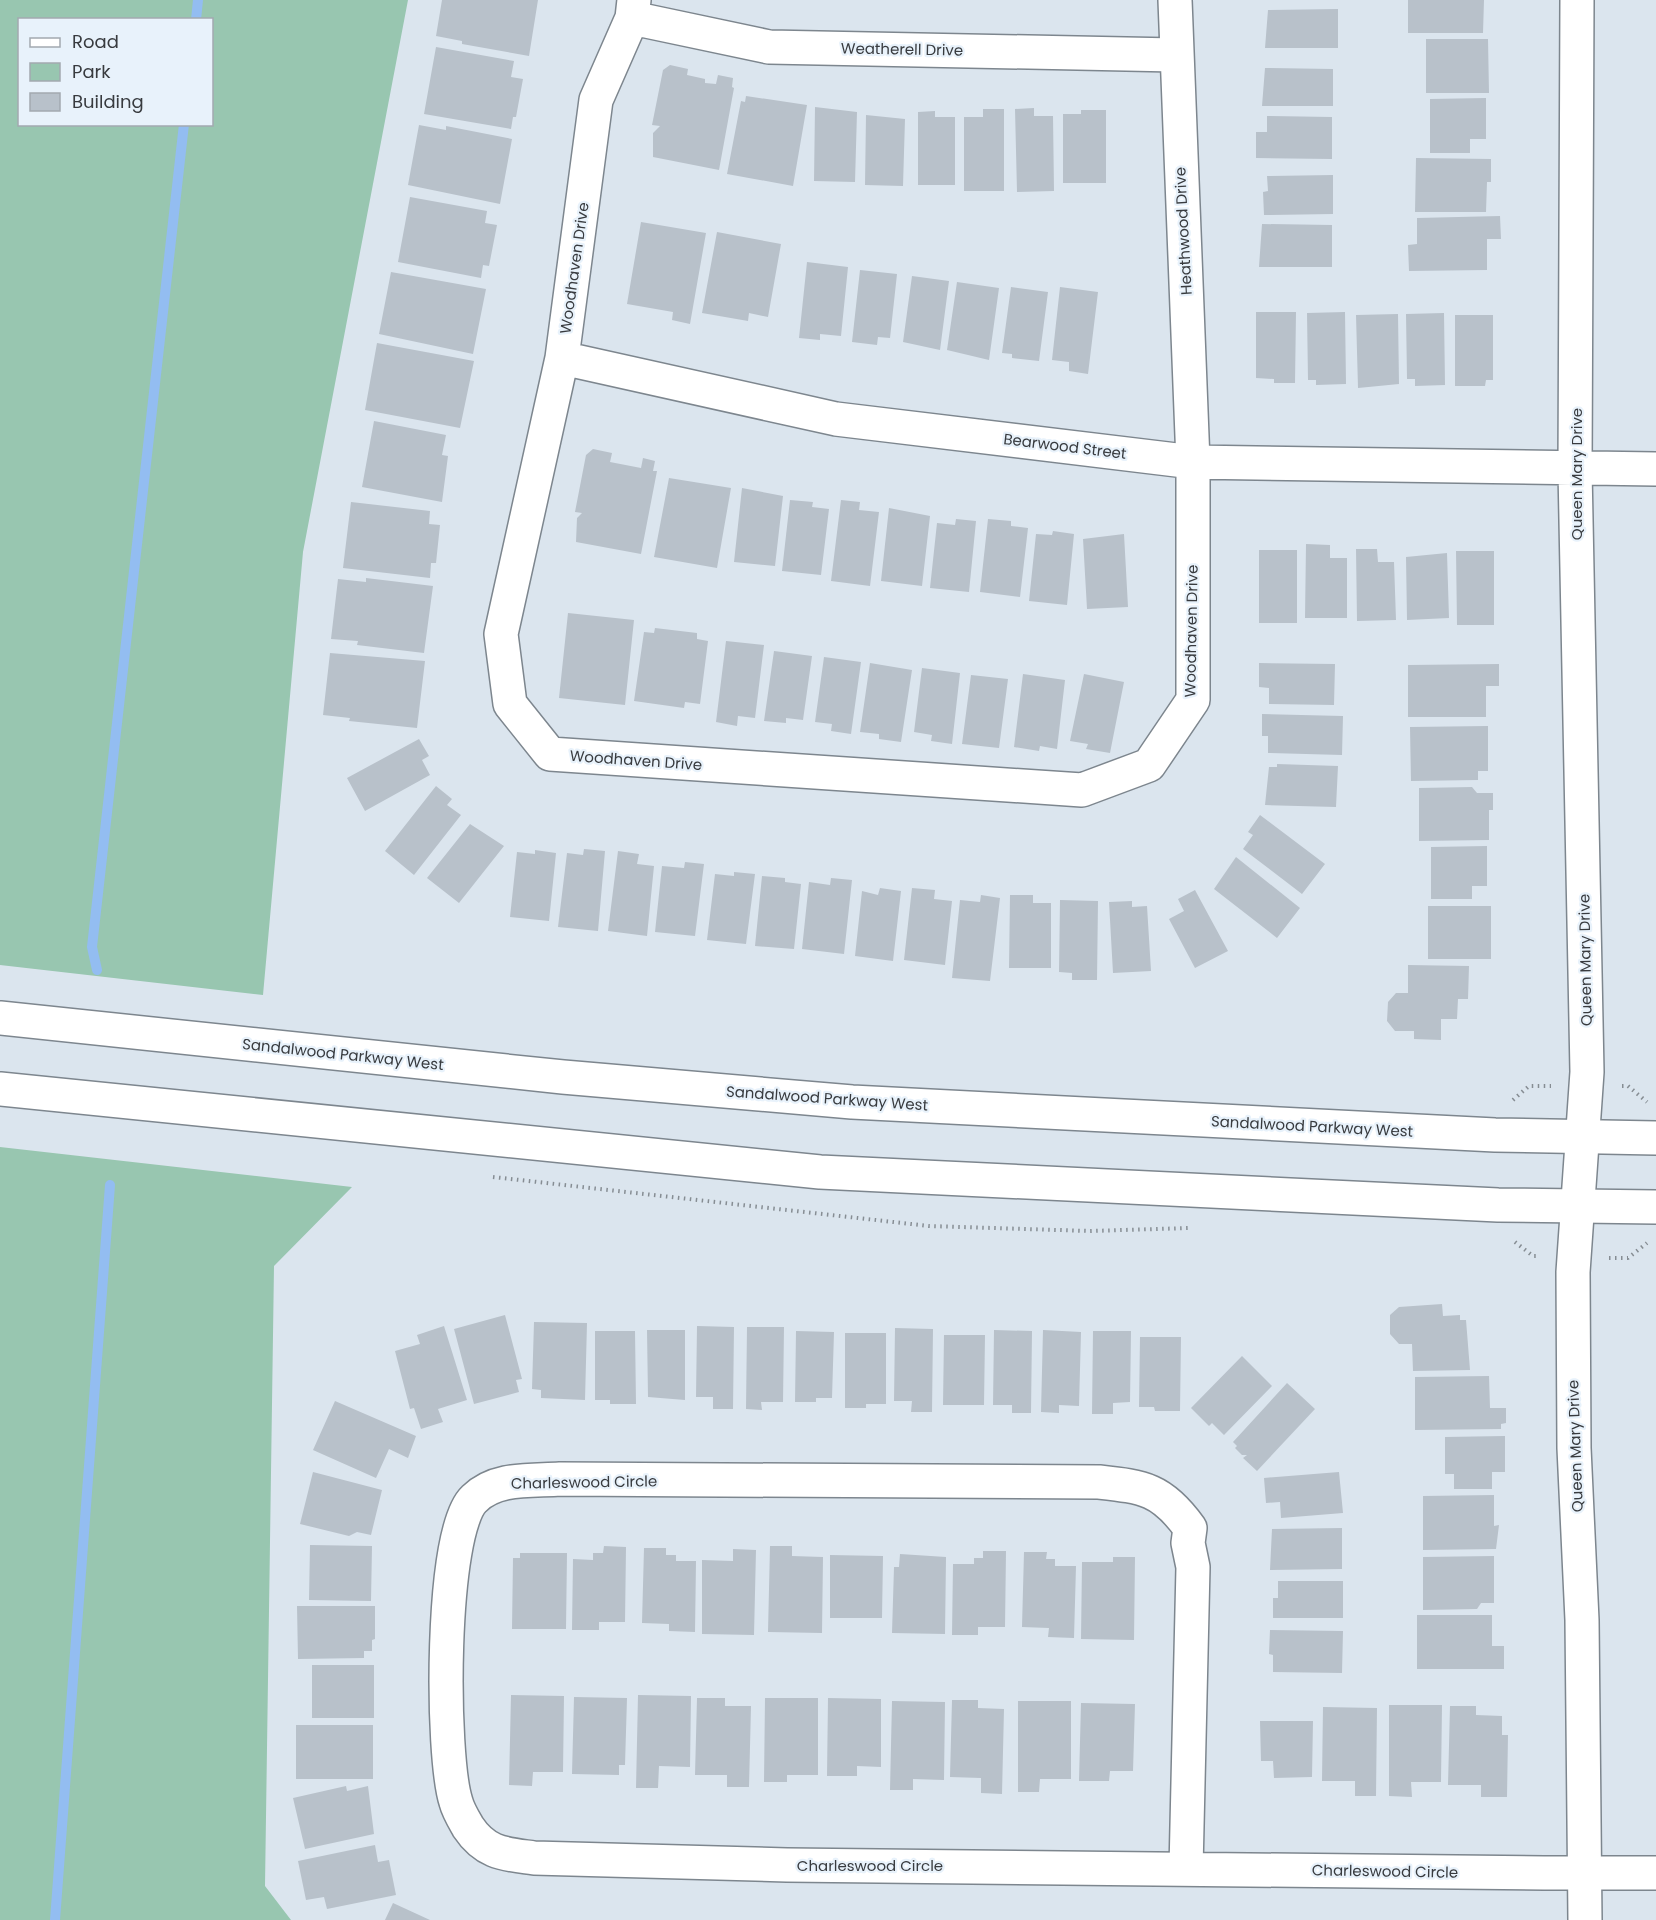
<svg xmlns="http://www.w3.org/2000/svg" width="1656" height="1920" viewBox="0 0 1656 1920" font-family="Poppins,sans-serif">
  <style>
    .green { fill: #98c6b0; fill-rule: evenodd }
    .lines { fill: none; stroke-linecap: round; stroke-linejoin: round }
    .stream { stroke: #93bdf1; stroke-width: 10 }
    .building { fill: #b8c1ca }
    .minor-casing { stroke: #7d868e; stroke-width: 36 }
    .major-casing { stroke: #7d868e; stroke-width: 36 }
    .path { stroke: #868d93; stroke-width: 4; stroke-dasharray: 1.5 4.5; stroke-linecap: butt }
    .minor { stroke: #fff; stroke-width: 33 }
    .major { stroke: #fff; stroke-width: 33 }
    .labels { text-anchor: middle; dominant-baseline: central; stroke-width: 4.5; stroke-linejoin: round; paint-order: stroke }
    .street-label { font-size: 15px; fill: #383b3f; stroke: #e8f2fb }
  </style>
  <rect width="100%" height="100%" fill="#dbe5ee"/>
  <path class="green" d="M 0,0 L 408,0 L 303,552 L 263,995 L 0,965 ZM 20,20 L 212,20 L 212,124 L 20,124 Z
    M 0,1147 L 352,1187 L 274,1266 L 265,1886 L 291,1920 L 0,1920 Z"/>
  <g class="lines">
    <path class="stream" d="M 196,20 L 198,0
      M 97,970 L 92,947 L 184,124
      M 55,1920 L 110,1185"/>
  </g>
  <path class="building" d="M 442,0 L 538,0 L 529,56 L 462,44 L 462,41 L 436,36 Z
    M 1408,0 L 1484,0 L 1483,33 L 1408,33 Z
    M 1338,9 L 1338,48 L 1265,48 L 1268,10 Z
    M 1426,39 L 1488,39 L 1489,93 L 1426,93 Z
    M 436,47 L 514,61 L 511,77 L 523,79 L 516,117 L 513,117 L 511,129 L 424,114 Z
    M 670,65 L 688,69 L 687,75 L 705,79 L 705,83 L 716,84 L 718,75 L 733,78 L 732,87 L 734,88 L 719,170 L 653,157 L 653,133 L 660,126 L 652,125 L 663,70 Z
    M 1265,68 L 1333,69 L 1333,106 L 1262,106 Z
    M 746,96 L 807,105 L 793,186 L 727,174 L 741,101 L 745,102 Z
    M 1486,98 L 1486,139 L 1470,139 L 1470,153 L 1430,153 L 1430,99 Z
    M 815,107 L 857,112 L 855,182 L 814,181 Z
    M 1034,108 L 1034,116 L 1053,116 L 1054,191 L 1017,192 L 1015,109 Z
    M 983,109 L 1004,109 L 1004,191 L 964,191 L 964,117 L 983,117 Z
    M 1081,110 L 1106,110 L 1106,183 L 1063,183 L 1063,114 L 1081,114 Z
    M 935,111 L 935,117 L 955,117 L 955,185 L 918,185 L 918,112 Z
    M 866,115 L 905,119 L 903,186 L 865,185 Z
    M 1267,116 L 1332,117 L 1332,159 L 1256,158 L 1256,132 L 1267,132 Z
    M 419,125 L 446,130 L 446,126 L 512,139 L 500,204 L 408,185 Z
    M 1416,158 L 1491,159 L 1491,182 L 1487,182 L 1486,212 L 1415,212 Z
    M 1333,175 L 1333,214 L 1264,215 L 1263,192 L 1268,191 L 1267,176 Z
    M 410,197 L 487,211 L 485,223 L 497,225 L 489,266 L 483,265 L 481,278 L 398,262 Z
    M 1500,216 L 1501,239 L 1487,239 L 1487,270 L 1409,271 L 1408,245 L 1417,244 L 1417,218 Z
    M 641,222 L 706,233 L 690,324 L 672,320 L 673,312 L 627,304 Z
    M 1262,224 L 1332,225 L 1332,267 L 1259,267 Z
    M 717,232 L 781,244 L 768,317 L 749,313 L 748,321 L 702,313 Z
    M 807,262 L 848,267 L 841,336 L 820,334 L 820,340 L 799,338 Z
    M 860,270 L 897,274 L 890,338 L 878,337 L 877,345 L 852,342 Z
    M 391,272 L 486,289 L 473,354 L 379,334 Z
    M 912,276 L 949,281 L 940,350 L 903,342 Z
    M 957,282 L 999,288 L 989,360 L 947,350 Z
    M 1011,287 L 1048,292 L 1039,361 L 1012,358 L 1012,354 L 1002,353 Z
    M 1060,287 L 1098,292 L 1088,374 L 1069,371 L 1069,362 L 1052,360 Z
    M 1256,312 L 1296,312 L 1295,383 L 1274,383 L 1274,379 L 1256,378 Z
    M 1345,312 L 1346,384 L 1316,385 L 1316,380 L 1308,380 L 1307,313 Z
    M 1444,313 L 1445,385 L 1415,386 L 1415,379 L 1407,379 L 1406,314 Z
    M 1398,314 L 1399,384 L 1358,388 L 1356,315 Z
    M 1455,315 L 1493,315 L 1493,380 L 1486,380 L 1485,386 L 1455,386 Z
    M 377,343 L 474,361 L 460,428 L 365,410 Z
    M 374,421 L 446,435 L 442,455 L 448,456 L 442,502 L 362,487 Z
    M 593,449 L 612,453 L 610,462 L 641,468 L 643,458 L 655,461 L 653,471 L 657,471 L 641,554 L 576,542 L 577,518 L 582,513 L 575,512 L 586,455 Z
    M 669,478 L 731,488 L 717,568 L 654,557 Z
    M 742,488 L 783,496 L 775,566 L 734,562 Z
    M 790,500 L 813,502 L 812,507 L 829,509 L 821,575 L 782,571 Z
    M 841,500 L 860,502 L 859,510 L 879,512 L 870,586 L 831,581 Z
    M 351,502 L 430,511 L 429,524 L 440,525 L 436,563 L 431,563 L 430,578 L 343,568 Z
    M 889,508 L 930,516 L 922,586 L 881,581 Z
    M 956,519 L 976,521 L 969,592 L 930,588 L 937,523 L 955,525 Z
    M 988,519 L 1011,521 L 1011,526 L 1028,528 L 1020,597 L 980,592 Z
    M 1053,531 L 1074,534 L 1067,605 L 1029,601 L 1036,534 L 1052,535 Z
    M 1124,534 L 1128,607 L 1087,609 L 1083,539 Z
    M 1306,544 L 1330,545 L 1330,558 L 1347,558 L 1347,618 L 1305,618 Z
    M 1356,549 L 1377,549 L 1378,562 L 1394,562 L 1396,620 L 1357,621 Z
    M 1259,550 L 1297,550 L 1297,623 L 1259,623 Z
    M 1456,551 L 1494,551 L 1494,625 L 1457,625 Z
    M 1447,553 L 1449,618 L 1407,620 L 1406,557 Z
    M 366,578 L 433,586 L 424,653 L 357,645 L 358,641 L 331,639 L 338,579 L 366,582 Z
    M 568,613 L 634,620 L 625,705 L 559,698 Z
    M 655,628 L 697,633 L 697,639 L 708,641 L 700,704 L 685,702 L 684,708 L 634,701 L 644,632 L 654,633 Z
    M 726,641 L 764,645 L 755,718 L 738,716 L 737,726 L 716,722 Z
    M 774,651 L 812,656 L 803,720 L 786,718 L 786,723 L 764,721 Z
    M 330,653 L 425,661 L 417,728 L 349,721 L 350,718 L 323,715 Z
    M 824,657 L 861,662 L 851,734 L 831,731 L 832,724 L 815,722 Z
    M 870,663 L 912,670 L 901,742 L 879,739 L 879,734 L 860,732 Z
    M 1259,663 L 1335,664 L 1334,705 L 1269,704 L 1269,688 L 1259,687 Z
    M 1499,664 L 1499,686 L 1486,686 L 1486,717 L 1408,717 L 1408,665 Z
    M 922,668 L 960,673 L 952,744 L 931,741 L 932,735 L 914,732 Z
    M 1023,674 L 1065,680 L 1057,749 L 1040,746 L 1039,751 L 1014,747 Z
    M 1084,674 L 1124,682 L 1110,753 L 1086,749 L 1088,744 L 1070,741 Z
    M 971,675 L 1008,679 L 999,748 L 962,744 Z
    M 1262,714 L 1343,716 L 1342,755 L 1268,753 L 1268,736 L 1262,736 Z
    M 1488,726 L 1488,771 L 1478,771 L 1478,780 L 1411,781 L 1410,727 Z
    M 419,739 L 429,756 L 422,760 L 430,775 L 365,811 L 347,778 Z
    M 1277,764 L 1338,766 L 1336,807 L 1265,805 L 1269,767 L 1277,767 Z
    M 436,786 L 452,799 L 447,805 L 461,815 L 414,875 L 385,851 Z
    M 1472,787 L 1477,793 L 1493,793 L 1493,810 L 1489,810 L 1489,840 L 1419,841 L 1419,788 Z
    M 1260,815 L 1325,864 L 1302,894 L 1243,849 L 1253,835 L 1248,832 Z
    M 470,824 L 504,846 L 459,903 L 427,878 Z
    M 1487,846 L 1487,886 L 1472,886 L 1472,899 L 1431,899 L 1431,847 Z
    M 584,849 L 605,851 L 598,931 L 558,927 L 567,853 L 583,855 Z
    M 535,850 L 556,853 L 549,921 L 510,917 L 517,852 L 535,854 Z
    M 618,851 L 639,854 L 637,864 L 654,866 L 647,936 L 608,931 Z
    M 1236,857 L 1300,908 L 1277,938 L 1214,889 Z
    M 685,862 L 704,864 L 695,936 L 655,932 L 662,866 L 684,868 Z
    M 734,872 L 755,874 L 746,944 L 707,940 L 715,874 L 734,876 Z
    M 762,876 L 785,878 L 785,882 L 801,884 L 794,949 L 755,946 Z
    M 831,878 L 852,880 L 844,954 L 802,949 L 809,882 L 830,885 Z
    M 880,888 L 901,891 L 893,961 L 855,956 L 862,891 L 878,895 Z
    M 912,888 L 935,890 L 934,899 L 952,901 L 945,965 L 904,960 Z
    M 1195,890 L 1228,951 L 1195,968 L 1169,919 L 1184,911 L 1178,899 Z
    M 981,895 L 1000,898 L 990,981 L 952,978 L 960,900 L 980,902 Z
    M 1010,895 L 1033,895 L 1033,903 L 1051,903 L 1051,968 L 1009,968 Z
    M 1060,900 L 1098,901 L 1097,980 L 1072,980 L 1072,973 L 1059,972 Z
    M 1132,901 L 1132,907 L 1147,906 L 1151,971 L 1113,973 L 1109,902 Z
    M 1428,906 L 1491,906 L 1491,959 L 1428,959 Z
    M 1408,965 L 1469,966 L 1468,999 L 1458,999 L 1457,1019 L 1441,1019 L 1441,1040 L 1414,1039 L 1414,1031 L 1395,1031 L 1387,1021 L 1388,1002 L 1396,993 L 1408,993 Z
    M 1442,1304 L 1443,1316 L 1460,1315 L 1460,1320 L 1466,1320 L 1470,1370 L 1413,1371 L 1412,1344 L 1399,1344 L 1390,1334 L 1390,1315 L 1399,1307 Z
    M 505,1315 L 522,1379 L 516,1380 L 519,1392 L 474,1404 L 454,1329 Z
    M 534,1322 L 587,1323 L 585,1400 L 541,1398 L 541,1390 L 532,1389 Z
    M 444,1326 L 467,1400 L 438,1409 L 443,1422 L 421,1429 L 414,1408 L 410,1409 L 395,1351 L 420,1344 L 417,1335 Z
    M 697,1326 L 734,1327 L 733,1409 L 713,1409 L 713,1397 L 696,1397 Z
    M 747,1327 L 784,1327 L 783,1402 L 761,1402 L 762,1410 L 746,1409 Z
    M 895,1328 L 933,1329 L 932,1412 L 911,1412 L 912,1401 L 894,1401 Z
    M 647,1330 L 685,1330 L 685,1400 L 648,1397 Z
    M 994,1330 L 1032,1331 L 1031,1413 L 1012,1413 L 1012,1405 L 993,1405 Z
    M 1043,1330 L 1081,1332 L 1079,1406 L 1059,1405 L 1059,1413 L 1041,1412 Z
    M 595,1331 L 635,1331 L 636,1404 L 610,1404 L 610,1400 L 595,1400 Z
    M 796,1331 L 834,1332 L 832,1398 L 816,1398 L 816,1402 L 795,1402 Z
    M 1093,1331 L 1131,1331 L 1130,1402 L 1113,1403 L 1113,1414 L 1092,1414 Z
    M 845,1333 L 886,1333 L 886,1404 L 866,1404 L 866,1408 L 845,1408 Z
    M 944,1335 L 985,1335 L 984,1405 L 943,1405 Z
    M 1140,1337 L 1181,1337 L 1180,1411 L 1155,1411 L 1154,1407 L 1139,1407 Z
    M 1242,1356 L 1272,1386 L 1224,1435 L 1212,1423 L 1209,1426 L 1191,1408 Z
    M 1489,1376 L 1490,1408 L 1506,1408 L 1506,1423 L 1501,1424 L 1501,1429 L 1415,1430 L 1415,1377 Z
    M 1287,1383 L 1315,1409 L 1257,1471 L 1243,1458 L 1247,1455 L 1242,1455 L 1235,1448 L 1237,1446 L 1233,1442 Z
    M 335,1401 L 416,1436 L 408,1458 L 389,1449 L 376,1478 L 313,1450 Z
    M 1505,1436 L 1505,1472 L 1492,1472 L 1492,1489 L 1454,1489 L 1454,1474 L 1445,1474 L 1445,1437 Z
    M 313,1472 L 382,1490 L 371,1535 L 357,1532 L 349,1536 L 300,1524 Z
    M 1339,1472 L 1343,1513 L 1281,1518 L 1280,1502 L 1266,1503 L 1264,1478 Z
    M 1494,1495 L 1494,1526 L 1499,1525 L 1496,1549 L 1423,1550 L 1423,1496 Z
    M 1342,1528 L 1342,1569 L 1270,1570 L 1272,1529 Z
    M 310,1545 L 372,1546 L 371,1601 L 309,1600 Z
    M 604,1546 L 626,1547 L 625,1622 L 599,1622 L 599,1630 L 572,1630 L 573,1559 L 593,1560 L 593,1553 L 603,1553 Z
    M 770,1546 L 792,1546 L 792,1556 L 823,1557 L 822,1633 L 768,1632 Z
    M 644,1548 L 666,1548 L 666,1555 L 676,1555 L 676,1561 L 696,1561 L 695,1632 L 669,1631 L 669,1624 L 642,1623 Z
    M 733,1549 L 756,1550 L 754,1635 L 702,1634 L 702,1560 L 733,1561 Z
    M 983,1551 L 1006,1551 L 1005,1627 L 978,1627 L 978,1635 L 952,1635 L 953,1564 L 974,1564 L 974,1558 L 983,1558 Z
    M 1024,1552 L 1047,1552 L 1046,1559 L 1055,1559 L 1055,1566 L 1076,1566 L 1074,1638 L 1048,1637 L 1049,1628 L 1022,1627 Z
    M 520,1553 L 567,1553 L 566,1629 L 512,1629 L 513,1558 L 520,1558 Z
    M 900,1554 L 946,1557 L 945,1634 L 892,1633 L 894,1567 L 899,1567 Z
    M 830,1555 L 883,1556 L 882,1618 L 830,1618 Z
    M 1494,1556 L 1494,1603 L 1481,1603 L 1477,1609 L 1423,1610 L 1423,1557 Z
    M 1113,1557 L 1135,1557 L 1134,1640 L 1081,1639 L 1082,1562 L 1113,1562 Z
    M 1278,1581 L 1343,1581 L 1343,1618 L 1273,1618 L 1273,1598 L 1278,1598 Z
    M 297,1606 L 375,1606 L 375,1639 L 372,1640 L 372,1651 L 364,1651 L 364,1658 L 298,1659 Z
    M 1417,1615 L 1492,1615 L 1492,1646 L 1504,1646 L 1504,1669 L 1417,1669 Z
    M 1270,1630 L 1343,1631 L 1342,1673 L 1273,1672 L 1273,1655 L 1269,1654 Z
    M 312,1665 L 374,1665 L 374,1718 L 312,1718 Z
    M 511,1695 L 564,1696 L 563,1772 L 533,1772 L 532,1786 L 509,1785 Z
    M 638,1695 L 691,1696 L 690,1767 L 659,1766 L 658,1788 L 636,1788 Z
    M 574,1697 L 627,1698 L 625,1765 L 619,1765 L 619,1775 L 572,1774 Z
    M 697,1698 L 725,1698 L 725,1706 L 751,1706 L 749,1787 L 727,1787 L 727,1775 L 695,1775 Z
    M 765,1698 L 818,1698 L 818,1775 L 787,1775 L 787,1782 L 764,1782 Z
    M 828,1698 L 881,1699 L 881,1767 L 857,1766 L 857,1776 L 827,1776 Z
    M 952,1700 L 978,1700 L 978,1708 L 1004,1709 L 1002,1794 L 981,1793 L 981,1778 L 950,1777 Z
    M 892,1701 L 945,1702 L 944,1780 L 913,1779 L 913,1790 L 890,1790 Z
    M 1018,1701 L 1071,1701 L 1071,1779 L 1040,1779 L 1039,1792 L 1018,1792 Z
    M 1081,1703 L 1135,1704 L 1133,1771 L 1110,1771 L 1109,1781 L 1079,1781 Z
    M 1389,1705 L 1442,1705 L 1441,1782 L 1411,1782 L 1412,1797 L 1389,1796 Z
    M 1450,1706 L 1476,1706 L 1476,1715 L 1502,1716 L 1502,1735 L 1508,1735 L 1507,1797 L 1481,1797 L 1481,1785 L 1448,1785 Z
    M 1323,1707 L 1377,1708 L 1376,1796 L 1355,1796 L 1355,1781 L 1322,1781 Z
    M 1260,1721 L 1313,1721 L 1312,1777 L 1274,1778 L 1273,1761 L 1261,1761 Z
    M 296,1725 L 373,1725 L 373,1779 L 296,1779 Z
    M 346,1786 L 347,1791 L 368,1786 L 374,1834 L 305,1849 L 293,1798 Z
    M 375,1845 L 378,1862 L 389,1860 L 396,1895 L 327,1909 L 324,1897 L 306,1900 L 298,1861 Z
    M 393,1903 L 430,1920 L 385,1920 Z"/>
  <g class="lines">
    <g class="minor-casing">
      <path id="minor" d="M 634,0 L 632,18 L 596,100 L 562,358 L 501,634 L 510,704 L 550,754 L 1082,790 L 1149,765 L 1193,700 L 1193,462 L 1175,0
        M 1577,0 L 1575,470 L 1587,1072 L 1573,1272 L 1574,1448 L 1582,1620 L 1585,1920
        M 632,18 L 769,47 L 1175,55
        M 562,358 L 836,419 L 1193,462 L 1656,469
        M 1186,1869 L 1193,1567 L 1188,1543 L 1190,1528 C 1162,1489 1144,1487 1099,1482 L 560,1479 C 531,1481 496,1477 474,1499 C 440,1531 441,1756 456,1802 C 458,1810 464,1820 468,1827 C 486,1854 505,1854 534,1858 L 787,1865 L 1544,1873 L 1656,1873"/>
    </g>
    <g class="major-casing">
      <path id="major" d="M 0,1018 L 563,1077 L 852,1102 L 1495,1135 L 1656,1138
        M 0,1089 L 820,1172 L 1498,1205 L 1656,1207"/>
    </g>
    <path class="path" d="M 1622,1086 L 1628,1086 L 1647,1102
      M 1513,1100 L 1529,1086 L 1551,1086
      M 493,1177 L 929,1226 L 1090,1231 L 1190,1228
      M 1515,1242 L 1533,1256 L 1538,1256
      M 1609,1258 L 1628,1258 L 1647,1243"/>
    <use href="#minor" class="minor"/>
    <use href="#major" class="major"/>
  </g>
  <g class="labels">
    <g class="street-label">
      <text transform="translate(902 49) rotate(1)">Weatherell Drive</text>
      <text transform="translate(1183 231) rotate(-93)">Heathwood Drive</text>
      <text transform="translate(574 268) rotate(-82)">Woodhaven Drive</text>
      <text transform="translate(1065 446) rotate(7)">Bearwood Street</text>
      <text transform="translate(1576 474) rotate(-90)">Queen Mary Drive</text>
      <text transform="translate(1191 631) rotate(-89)">Woodhaven Drive</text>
      <text transform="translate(636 760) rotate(4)">Woodhaven Drive</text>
      <text transform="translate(1585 960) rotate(-91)">Queen Mary Drive</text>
      <text transform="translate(343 1054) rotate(6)">Sandalwood Parkway West</text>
      <text transform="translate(827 1098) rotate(4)">Sandalwood Parkway West</text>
      <text transform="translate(1312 1126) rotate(3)">Sandalwood Parkway West</text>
      <text transform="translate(1575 1446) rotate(-92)">Queen Mary Drive</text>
      <text transform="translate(584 1482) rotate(-1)">Charleswood Circle</text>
      <text x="870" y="1865">Charleswood Circle</text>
      <text transform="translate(1385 1871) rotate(1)">Charleswood Circle</text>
    </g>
  </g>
  <rect x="18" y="18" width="195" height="108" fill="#e8f2fb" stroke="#a2a9b0" stroke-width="1.5"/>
  <rect x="30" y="38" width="30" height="9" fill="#ffffff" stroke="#a2a9b0" stroke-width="1.5"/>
  <text x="72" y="48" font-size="18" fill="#383b3f">Road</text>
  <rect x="30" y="63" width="30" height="18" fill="#98c6b0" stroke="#a2a9b0" stroke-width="1.5"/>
  <text x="72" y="78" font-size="18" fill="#383b3f">Park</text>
  <rect x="30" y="93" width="30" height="18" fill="#b8c1ca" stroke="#a2a9b0" stroke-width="1.5"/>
  <text x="72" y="108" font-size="18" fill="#383b3f">Building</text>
</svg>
